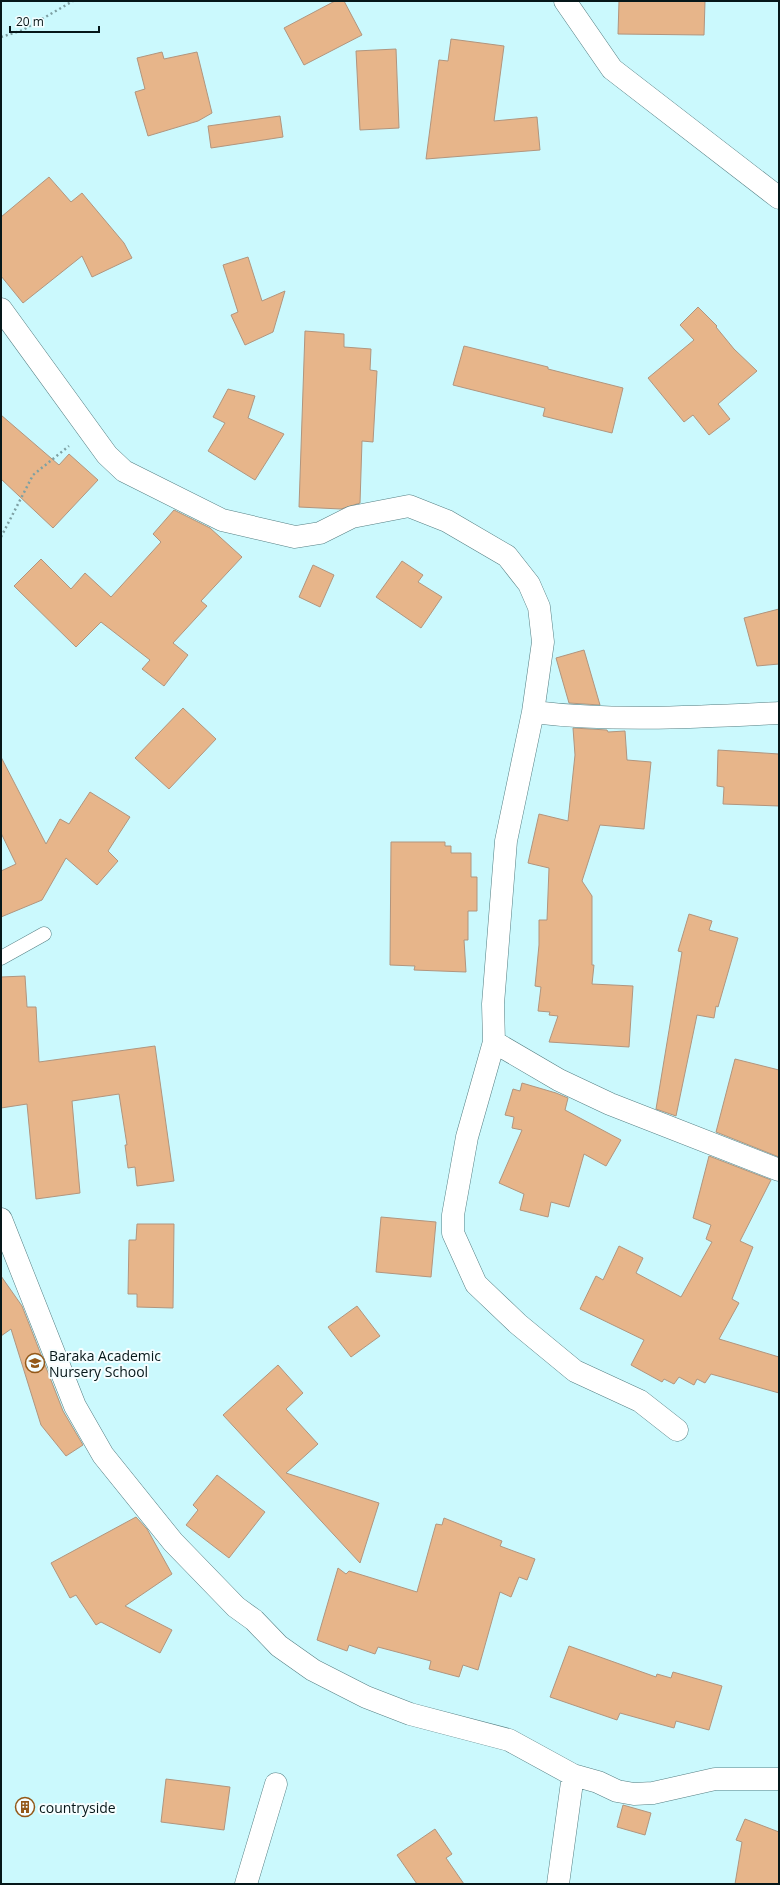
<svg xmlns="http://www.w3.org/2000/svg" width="780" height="1885" viewBox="0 0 780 1885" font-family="'Open Sans',sans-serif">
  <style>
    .building { fill: #e7b58a; stroke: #b1957e }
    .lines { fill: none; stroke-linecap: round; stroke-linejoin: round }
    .service-casing { stroke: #557f83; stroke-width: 15 }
    .minor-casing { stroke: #557f83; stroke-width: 23 }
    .path { stroke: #7da0a3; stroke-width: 2.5; stroke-dasharray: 2 3; stroke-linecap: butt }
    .service { stroke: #fff; stroke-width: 14 }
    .minor { stroke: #fff; stroke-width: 22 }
    .labels { text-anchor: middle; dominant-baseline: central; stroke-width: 4; stroke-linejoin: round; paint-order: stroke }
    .poi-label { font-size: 14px; fill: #061719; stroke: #f5feff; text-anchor: start }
  </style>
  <rect width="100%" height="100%" fill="#cbf9fd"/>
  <path class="building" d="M 335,1 L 344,1 L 362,35 L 304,65 L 284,28 Z
    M 619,1 L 705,1 L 704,35 L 618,34 Z
    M 451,39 L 504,46 L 494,121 L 537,117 L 540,150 L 426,159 L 439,60 L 448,61 Z
    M 396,49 L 399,128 L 360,130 L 356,51 Z
    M 162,52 L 164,59 L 197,52 L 212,113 L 198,121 L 148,136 L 135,92 L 145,89 L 137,58 Z
    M 280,116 L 283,137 L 211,148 L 208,126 Z
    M 49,177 L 71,202 L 82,193 L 124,243 L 132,258 L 92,277 L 82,256 L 23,303 L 1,276 L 1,217 Z
    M 248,257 L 262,301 L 285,291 L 273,332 L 245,345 L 231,315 L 238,312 L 223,265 Z
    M 698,307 L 717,326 L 716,327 L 734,349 L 757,371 L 718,404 L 730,419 L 709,435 L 693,415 L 684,422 L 648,378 L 694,340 L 680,325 Z
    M 305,331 L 344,334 L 344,347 L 371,349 L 370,370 L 377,371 L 373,442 L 362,441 L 360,503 L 341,509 L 299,507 Z
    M 464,346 L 548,367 L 548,369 L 623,388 L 612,433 L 543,416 L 545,408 L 453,385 Z
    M 228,389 L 255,396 L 248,418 L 284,434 L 255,480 L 208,451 L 225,423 L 213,417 Z
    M 1,415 L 59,465 L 69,454 L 98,480 L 53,528 L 1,479 Z
    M 174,510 L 210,528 L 242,557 L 201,601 L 207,606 L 173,643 L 188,655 L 164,686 L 142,669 L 150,660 L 101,622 L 76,647 L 14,586 L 41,559 L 71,589 L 85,573 L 111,597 L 161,542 L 153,534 Z
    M 402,561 L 423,575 L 418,582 L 442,597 L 421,628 L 376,597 Z
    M 313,565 L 334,575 L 320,607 L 299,597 Z
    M 779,609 L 779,664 L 757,666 L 744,618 Z
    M 584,650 L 600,705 L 569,703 L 556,658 Z
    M 183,708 L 216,739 L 169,789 L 135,758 Z
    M 573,728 L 607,730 L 608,732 L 625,731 L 627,760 L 651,762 L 644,829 L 600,825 L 582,881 L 592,896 L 592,965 L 594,965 L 592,984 L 633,986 L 629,1047 L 549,1042 L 558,1016 L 549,1015 L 550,1012 L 538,1011 L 541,987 L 535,986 L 539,945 L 539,920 L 547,920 L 549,868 L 528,863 L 539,814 L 568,821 L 575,755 Z
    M 718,750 L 779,754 L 779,806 L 723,804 L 724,787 L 717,786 Z
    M 1,757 L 46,844 L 60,819 L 69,824 L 90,792 L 130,817 L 108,851 L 118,861 L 97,885 L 66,858 L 42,900 L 1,917 L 1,871 L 16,864 L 1,833 Z
    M 391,842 L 445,842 L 445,846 L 451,846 L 451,853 L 471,853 L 471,877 L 477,877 L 477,911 L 468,911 L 468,940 L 464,940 L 466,972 L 414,970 L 415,966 L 390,965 Z
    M 689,914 L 712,921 L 709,930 L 738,938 L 718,1007 L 716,1006 L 714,1018 L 697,1015 L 676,1116 L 656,1109 L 682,952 L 678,951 Z
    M 25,976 L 27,1007 L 36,1007 L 39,1062 L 155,1046 L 174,1181 L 137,1186 L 135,1167 L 128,1168 L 125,1145 L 127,1145 L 119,1094 L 72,1101 L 80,1193 L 36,1199 L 27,1104 L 1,1108 L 1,977 Z
    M 735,1059 L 779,1070 L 779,1157 L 716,1132 Z
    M 522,1083 L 556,1093 L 568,1098 L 565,1110 L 621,1140 L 606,1166 L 584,1154 L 569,1207 L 551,1202 L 548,1217 L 520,1210 L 524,1194 L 499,1183 L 522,1130 L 512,1128 L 514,1117 L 505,1115 L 513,1089 L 520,1091 Z
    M 709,1156 L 771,1180 L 740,1241 L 753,1247 L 732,1299 L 739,1303 L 719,1339 L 779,1357 L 779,1393 L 711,1374 L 705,1383 L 697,1379 L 694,1385 L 679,1377 L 674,1384 L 664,1379 L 662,1382 L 631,1365 L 644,1340 L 580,1309 L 596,1276 L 603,1280 L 619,1246 L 643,1258 L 636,1273 L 681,1297 L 712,1242 L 706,1239 L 711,1225 L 693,1218 Z
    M 381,1217 L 436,1222 L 431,1277 L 376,1272 Z
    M 137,1224 L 174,1224 L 173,1308 L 137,1307 L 137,1294 L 128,1294 L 129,1240 L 136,1240 Z
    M 1,1276 L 22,1306 L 63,1411 L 83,1445 L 66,1456 L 41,1425 L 11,1329 L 1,1336 Z
    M 357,1306 L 380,1336 L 351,1357 L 328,1327 Z
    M 278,1365 L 303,1393 L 286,1409 L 318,1444 L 286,1473 L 379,1503 L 360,1563 L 223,1415 Z
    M 217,1475 L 265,1512 L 229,1558 L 186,1525 L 198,1510 L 193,1505 Z
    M 136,1517 L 147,1529 L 172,1574 L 125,1606 L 172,1630 L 160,1653 L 101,1622 L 96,1625 L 76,1595 L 70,1598 L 51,1563 Z
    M 444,1518 L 502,1541 L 500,1546 L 535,1559 L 527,1580 L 519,1577 L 511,1597 L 500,1592 L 478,1670 L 463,1665 L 459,1677 L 429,1669 L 431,1661 L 378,1647 L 375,1654 L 349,1645 L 347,1651 L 317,1640 L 338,1568 L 346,1574 L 349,1571 L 417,1592 L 436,1524 L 442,1525 Z
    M 569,1646 L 656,1677 L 657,1674 L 671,1678 L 673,1672 L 722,1686 L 709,1730 L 676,1721 L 674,1728 L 620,1713 L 617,1720 L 550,1697 Z
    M 166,1779 L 230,1787 L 224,1830 L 161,1822 Z
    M 623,1805 L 651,1813 L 645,1835 L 617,1827 Z
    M 745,1819 L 779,1832 L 779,1884 L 735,1884 L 742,1842 L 736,1840 Z
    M 435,1829 L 452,1854 L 446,1858 L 464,1884 L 417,1884 L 397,1855 Z"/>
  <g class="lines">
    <g class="service-casing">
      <path id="service" d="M 1,958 L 44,934"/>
    </g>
    <g class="minor-casing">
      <path id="minor" d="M 565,1 L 612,69 L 779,198
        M 1,309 L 107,455 L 124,471 L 222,520 L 295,537 L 320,533 L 352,517 L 409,506 L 447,521 L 507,556 L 529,584 L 539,607 L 543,642 L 533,712 C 615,722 697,717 779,713
        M 533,712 L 506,841 L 493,1004 L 494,1042 L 559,1080 L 610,1104 L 779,1170
        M 494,1042 L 467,1137 L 453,1215 L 453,1233 L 476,1284 L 518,1324 L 575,1371 L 640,1401 L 677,1430
        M 1,1219 L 75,1406 L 103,1455 L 173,1542 L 236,1607 L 254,1620 L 279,1646 L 313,1670 L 366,1697 L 410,1714 L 509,1740 L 573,1775 L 598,1782 L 617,1791 L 634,1794 L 653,1793 L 715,1779 L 779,1779
        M 246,1884 L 276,1784
        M 558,1884 L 573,1775"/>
    </g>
    <path class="path" d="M 1,37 L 23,30 L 73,1
      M 1,537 L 33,475 L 69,446"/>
    <use href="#service" class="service"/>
    <use href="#minor" class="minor"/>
  </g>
  <defs>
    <g id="school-ring" transform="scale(1)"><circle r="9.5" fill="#f5feff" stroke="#935818" stroke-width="1.5"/><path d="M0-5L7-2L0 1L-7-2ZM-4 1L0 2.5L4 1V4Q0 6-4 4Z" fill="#935818"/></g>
    <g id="building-ring" transform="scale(1)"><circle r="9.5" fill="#f5feff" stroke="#935818" stroke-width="1.5"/><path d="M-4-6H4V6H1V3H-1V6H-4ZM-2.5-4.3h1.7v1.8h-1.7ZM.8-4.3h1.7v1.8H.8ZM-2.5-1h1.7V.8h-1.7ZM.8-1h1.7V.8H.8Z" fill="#935818"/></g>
  </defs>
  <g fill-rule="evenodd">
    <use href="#school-ring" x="35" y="1363"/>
    <use href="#building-ring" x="25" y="1807"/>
  </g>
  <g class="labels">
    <g class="poi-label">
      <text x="49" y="1355">Baraka Academic<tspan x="49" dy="16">Nursery School</tspan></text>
      <text x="39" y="1807">countryside</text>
    </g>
  </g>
  <rect width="780" height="1885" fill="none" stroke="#061719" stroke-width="4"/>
  <path d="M10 26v6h89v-6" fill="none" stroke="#061719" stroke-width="2"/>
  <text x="16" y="26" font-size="12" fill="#061719" stroke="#f5feff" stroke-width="3" paint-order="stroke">20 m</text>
</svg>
